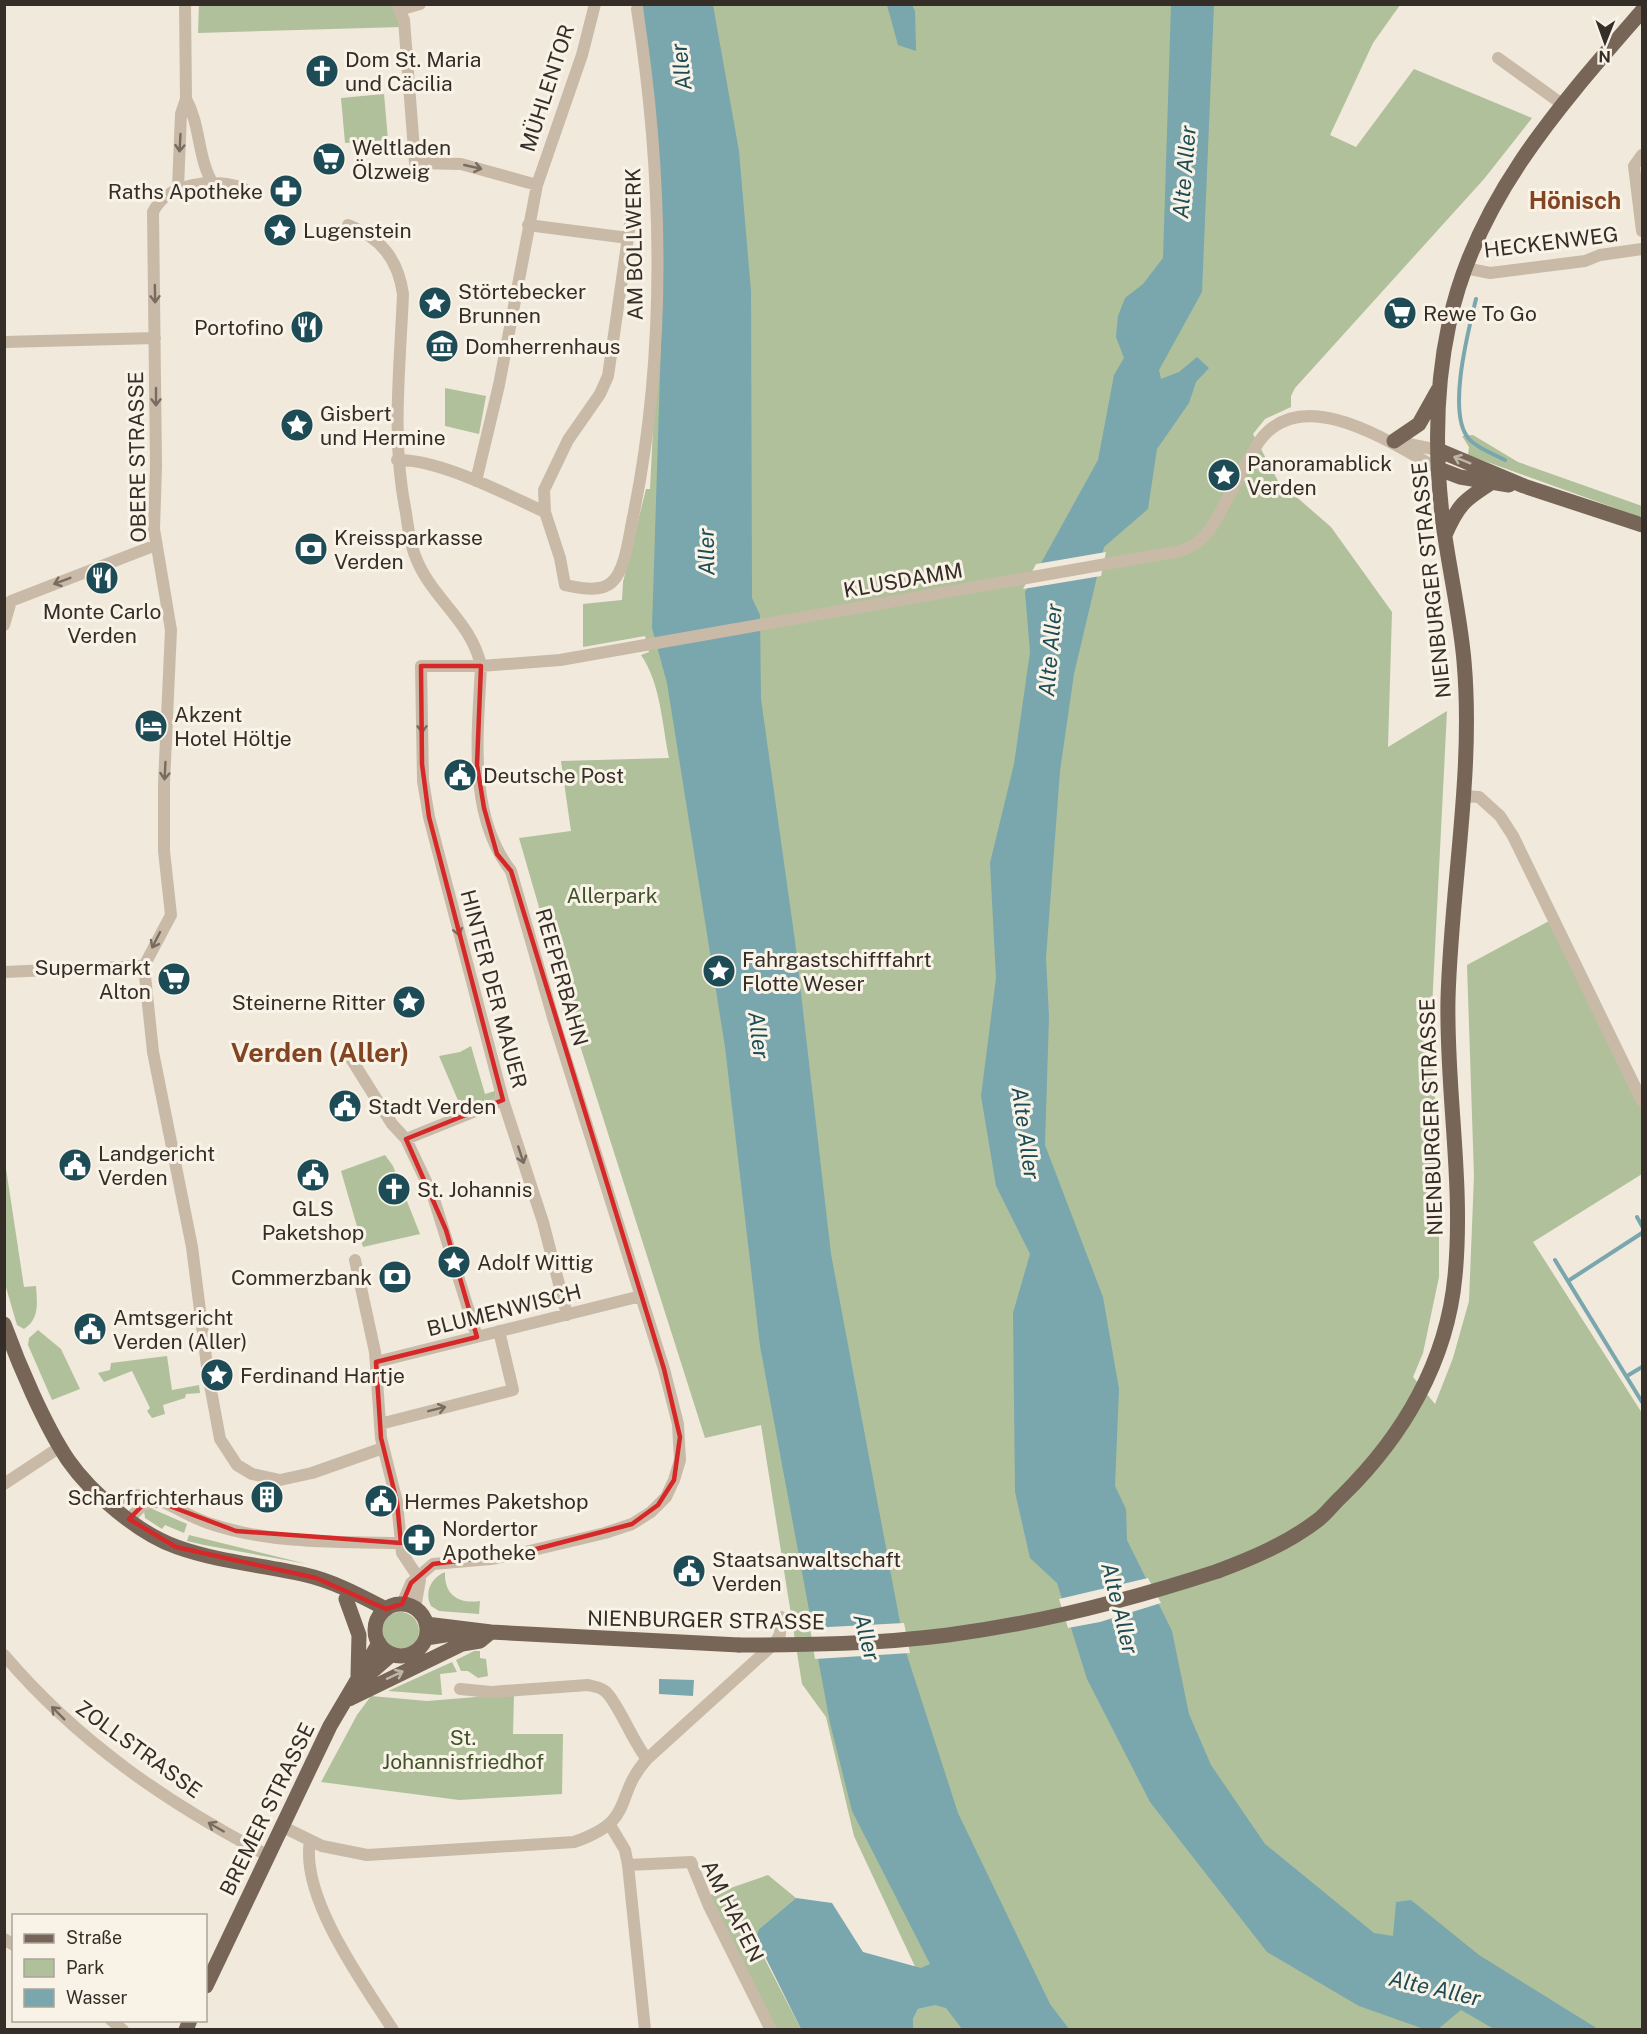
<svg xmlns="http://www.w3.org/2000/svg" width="1647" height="2034" viewBox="0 0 1647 2034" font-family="'Public Sans',sans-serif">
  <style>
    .green { fill: #afc09b }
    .water { fill: #7aa6ae }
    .pier { fill: #f1e9db }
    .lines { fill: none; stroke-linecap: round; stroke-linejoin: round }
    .stream { stroke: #7aa6ae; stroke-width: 4 }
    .minor { stroke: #c9baa7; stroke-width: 12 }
    .major { stroke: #776658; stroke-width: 15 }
    .major-bridge { stroke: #776658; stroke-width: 15 }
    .oneway { stroke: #786c61 }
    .oneway2 { stroke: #beb4a7 }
    .marked { fill: none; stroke: #d62828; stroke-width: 4.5; stroke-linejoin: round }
    .labels { text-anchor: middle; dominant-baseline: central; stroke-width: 6; stroke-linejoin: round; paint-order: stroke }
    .poi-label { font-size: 21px; fill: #352d27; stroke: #f9f3e7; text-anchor: start }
    .street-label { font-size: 21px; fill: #352d27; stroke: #f9f3e7 }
    .park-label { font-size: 21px; fill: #40532b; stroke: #f9f3e7 }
    .water-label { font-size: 22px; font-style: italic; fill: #1d4c56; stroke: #f9f3e7 }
    .quarter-label { font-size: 24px; font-weight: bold; fill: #834422; stroke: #f9f3e7 }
    .district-label { font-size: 27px; font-weight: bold; fill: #834422; stroke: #f9f3e7 }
  </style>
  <rect width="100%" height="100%" fill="#f1e9db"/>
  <path class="green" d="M 199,4 L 392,5 L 401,27 L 198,33 Z
    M 640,5 L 1400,5 L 1373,43 L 1330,135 L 1356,147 L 1414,69 L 1532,118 L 1484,179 L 1295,388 L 1291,396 L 1291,407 L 1265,419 L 1253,434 L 1278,481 L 1331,527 L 1392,612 L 1388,747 L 1447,711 L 1431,1028 L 1439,1175 L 1439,1277 L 1423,1353 L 1413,1377 L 1435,1404 L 1453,1358 L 1469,1301 L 1474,1176 L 1467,965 L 1549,921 L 1642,1109 L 1642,1174 L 1533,1242 L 1642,1413 L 1642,2029 L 913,2029 L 913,2019 L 918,2009 L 933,2005 L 854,1836 L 826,1717 L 802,1684 L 761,1425 L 705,1438 L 569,1011 L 519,838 L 571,831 L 561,761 L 669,758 C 662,725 661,684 641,655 L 649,652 L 645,636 L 583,647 L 583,604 L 622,600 L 623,582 L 646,489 L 650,489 L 660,289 Z
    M 384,94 L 388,140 L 345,143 L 341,98 Z
    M 445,388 L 486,396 L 479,434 L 445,426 Z
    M 1473,435 L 1518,462 L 1642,506 L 1642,515 L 1640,517 L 1468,455 L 1469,447 L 1462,436 Z
    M 471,1046 L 485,1094 L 495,1091 L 496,1099 L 463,1112 L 439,1056 L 460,1052 Z
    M 385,1155 L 393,1166 L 420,1234 L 363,1247 L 341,1171 Z
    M 5,1162 L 24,1287 L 36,1286 C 37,1302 40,1319 24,1329 L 17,1325 L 5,1284 Z
    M 38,1330 L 61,1349 L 80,1389 L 52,1400 L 28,1345 L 29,1338 Z
    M 167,1356 L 172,1390 L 199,1385 L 200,1393 L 186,1394 L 185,1398 L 163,1405 L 165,1414 L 152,1418 L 147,1411 L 150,1408 L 132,1371 L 104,1382 L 98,1373 L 110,1370 L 111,1363 Z
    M 150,1508 L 187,1524 L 184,1533 L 165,1525 L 162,1529 L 145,1518 L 144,1511 Z
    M 189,1535 L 307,1564 L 204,1545 L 187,1541 Z
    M 445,1572 C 444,1595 459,1604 480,1601 L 479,1614 L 439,1611 L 431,1606 C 424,1592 431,1578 445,1572 Z
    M381 1631a19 19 0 1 1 38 0a19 19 0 1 1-38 0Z
    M 474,1651 L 480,1651 L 480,1658 L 486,1659 L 488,1676 L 478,1678 L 468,1671 L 461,1671 L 456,1660 Z
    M 452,1662 L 457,1672 L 440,1674 L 442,1695 L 388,1691 Z
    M 514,1694 L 513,1734 L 563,1734 L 562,1794 L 459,1800 L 321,1782 L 357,1715 L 371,1696 L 427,1701 Z
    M 768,1875 L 796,1898 L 759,1929 L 759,1948 L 801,2029 L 773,2029 L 710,1895 Z"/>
  <path class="water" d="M 643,5 L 713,5 L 739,151 L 751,291 L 752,598 L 760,615 L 761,699 L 795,941 L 831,1254 L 905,1649 L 958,1813 L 1050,2004 L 1069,2029 L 962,2029 L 946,2008 L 935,2005 L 918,2009 L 913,2019 L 913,2029 L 801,2029 L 756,1938 L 759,1929 L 796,1898 L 832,1903 L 863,1952 L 921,1968 L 930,1964 L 852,1811 L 830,1723 L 760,1346 L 725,1047 L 667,683 L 652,628 L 663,280 L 657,152 Z
    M 887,5 L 912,5 L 915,11 L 916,51 L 898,45 Z
    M 1171,5 L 1214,5 L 1202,292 L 1159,370 L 1161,379 L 1179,372 L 1197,357 L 1209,368 L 1196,382 L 1189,403 L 1157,449 L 1148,509 L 1104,547 L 1074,674 L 1060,771 L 1046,958 L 1049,1017 L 1045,1145 L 1103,1297 L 1119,1389 L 1115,1486 L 1126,1509 L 1127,1540 L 1172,1631 L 1189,1714 L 1211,1765 L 1265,1844 L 1374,1933 L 1393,1936 L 1396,1902 L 1411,1900 L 1479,1955 L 1598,2029 L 1494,2029 L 1461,2010 L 1438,2029 L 1424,2029 L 1359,2006 L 1267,1952 L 1150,1802 L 1087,1679 L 1057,1583 L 1030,1558 L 1015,1492 L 1013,1313 L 1030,1254 L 996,1186 L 981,1096 L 996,978 L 990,863 L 1014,764 L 1030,652 L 1025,592 L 1098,460 L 1114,375 L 1124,358 L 1116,337 L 1118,316 L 1125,298 L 1143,284 L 1163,258 Z
    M 659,1679 L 694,1680 L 693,1696 L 659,1694 Z"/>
  <path class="pier" d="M 1106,552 L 1101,576 L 1023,589 L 1036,564 Z
    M 1148,1578 L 1161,1603 L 1100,1622 L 1068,1628 L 1059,1599 Z
    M 904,1623 L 910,1653 L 815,1659 L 810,1628 Z"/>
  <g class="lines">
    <path class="stream" d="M 1476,299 C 1469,328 1446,414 1469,439 C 1478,449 1494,454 1505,460
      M 1637,1217 L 1642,1226
      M 1555,1260 L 1642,1402
      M 1568,1281 L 1642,1233
      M 1627,1376 L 1642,1367"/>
    <path class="minor" d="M 397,4 L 404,20 L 415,163 L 461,164 L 537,185
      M 399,10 L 420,4
      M 1498,58 L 1562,104
      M 186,99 C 201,126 197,157 213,184
      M 1642,155 L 1634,166 L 1642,231
      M 178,188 L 181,114 L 186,99 L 185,4
      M 634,196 L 608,376 L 600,394 L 568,440 L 544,490 L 545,512 L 560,558 L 565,585 C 580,588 600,593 612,582 C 626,569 629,535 633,517 C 667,352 663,175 637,9
      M 348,225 C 381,238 398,259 403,294 C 400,368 391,440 406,513 C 408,528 410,544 416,558 C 432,599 472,622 481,666 C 478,733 467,814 511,871 L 554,1021 L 664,1369 L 678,1424 L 680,1460 L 674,1480 L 666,1497 L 651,1512 L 632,1524 L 605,1533 L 521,1553 L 491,1559 L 433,1564 L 411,1583 L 402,1604
      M 528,225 L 628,238
      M 1465,268 L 1490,273 L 1585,261 L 1600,255 L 1642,249
      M 4,342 L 155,338
      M 1394,441 L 1438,450
      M 397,460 C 440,459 505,494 545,512
      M 476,481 L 499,385 L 537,185 L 582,55 L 595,4
      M 4,625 L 11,601 L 156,545
      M 1462,796 L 1479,797 L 1500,816 L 1513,836 L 1642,1101
      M 144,966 L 171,915 L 164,851 L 164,783 L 171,630 L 154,529 L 156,466 L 153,212 C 168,182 213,178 243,188
      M 144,966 L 153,1052 L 192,1247 L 208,1374 L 220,1439 L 237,1465 L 252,1474 L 280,1480 L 312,1473 L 383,1448
      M 4,972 L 144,966
      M 350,1057 L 392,1124 L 406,1139 L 433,1196 L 477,1337
      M 406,1139 L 503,1100
      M 355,1260 L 375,1352 L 381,1438 L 397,1502 L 402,1553 L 420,1580 L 415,1608
      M 567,1315 L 543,1222 L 503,1100 L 429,817 L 423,781 L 421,666 L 481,666 L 560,660 L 1180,551 C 1205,543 1213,526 1225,503 C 1237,483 1247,458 1261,439 C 1305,383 1392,444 1439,469
      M 376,1362 L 641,1296
      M 380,1424 L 513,1390 L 499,1331
      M 4,1484 L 60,1447
      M 111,1504 C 144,1480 175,1512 208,1523 C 269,1544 338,1542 401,1543
      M 129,1519 L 145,1503 L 158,1502
      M 4,1655 C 77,1741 167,1803 267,1855
      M 460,1689 L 491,1692 L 588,1685 C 595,1687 601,1687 606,1692 C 618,1703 633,1742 647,1759
      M 610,1825 L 625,1850 L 628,1865 L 645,2030
      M 281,1826 L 322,1846 L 367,1855 L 574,1842 C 638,1820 612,1798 647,1759 L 775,1643 L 780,1634 L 781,1617
      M 310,1841 C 300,1897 363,1983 393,2030
      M 628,1865 L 691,1862 L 709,1906 L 771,2030
      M 4,1939 L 14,1945
      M 111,2020 L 123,2030"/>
    <path class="major" d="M 1394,441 L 1419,424 L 1438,390
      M 1438,450 L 1524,486 L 1642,525
      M 1439,469 L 1460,477 L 1509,485
      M 1445,535 C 1458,505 1464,500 1491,483
      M 4,1324 C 19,1365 44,1424 68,1460 C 91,1493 139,1534 177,1547 C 219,1562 263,1565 306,1575 C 333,1581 361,1596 386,1609
      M 1218,1571 C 1253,1558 1288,1543 1318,1520 C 1327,1513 1334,1503 1343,1495 C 1403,1436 1447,1362 1455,1276 C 1464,1183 1446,1091 1448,999 C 1451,887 1474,773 1464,661 C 1460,615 1449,569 1443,523 C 1435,458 1435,389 1449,324 C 1475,199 1561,104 1642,11
      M 346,1599 L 359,1635 L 358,1675
      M375 1630a26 26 0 1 1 52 0a26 26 0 1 1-52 0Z
      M 426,1624 L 491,1632 L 739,1645
      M 426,1638 L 464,1632
      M 362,1680 L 392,1654
      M 349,1699 L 462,1644 L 480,1641 L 491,1632
      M 206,1986 L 330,1726 L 379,1643
      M 186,2030 L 190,2020"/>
    <path class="major-bridge" d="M 739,1645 C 808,1645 878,1644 948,1635 C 1040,1623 1130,1600 1218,1571"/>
  </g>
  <defs><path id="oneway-shaft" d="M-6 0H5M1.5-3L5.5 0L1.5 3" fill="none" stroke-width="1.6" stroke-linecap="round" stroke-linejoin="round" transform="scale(1.5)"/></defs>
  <g class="oneway">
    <use href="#oneway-shaft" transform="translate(180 143) rotate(93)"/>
    <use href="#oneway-shaft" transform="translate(473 167) rotate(13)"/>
    <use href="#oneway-shaft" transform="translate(155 294) rotate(89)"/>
    <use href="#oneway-shaft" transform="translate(156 397) rotate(90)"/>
    <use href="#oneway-shaft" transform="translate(62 581) rotate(159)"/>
    <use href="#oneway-shaft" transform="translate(422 724) rotate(89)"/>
    <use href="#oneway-shaft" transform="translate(165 771) rotate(93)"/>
    <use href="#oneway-shaft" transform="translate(457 927) rotate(75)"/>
    <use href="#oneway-shaft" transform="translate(156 940) rotate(117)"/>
    <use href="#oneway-shaft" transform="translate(521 1155) rotate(72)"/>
    <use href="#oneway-shaft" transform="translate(437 1409) rotate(-14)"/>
    <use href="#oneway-shaft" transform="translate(58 1713) rotate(-135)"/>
    <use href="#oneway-shaft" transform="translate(216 1827) rotate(-150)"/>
  </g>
  <g class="oneway2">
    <use href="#oneway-shaft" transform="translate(1462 460) rotate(-158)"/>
    <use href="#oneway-shaft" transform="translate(395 1675) rotate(-25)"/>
  </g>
  <path class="marked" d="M 421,666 L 481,666 L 477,765 L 484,808 L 497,854 L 511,871 L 664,1369 L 680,1437 L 674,1480 L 658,1505 L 632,1524 L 521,1553 L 433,1564 L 411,1583 L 402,1604 L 386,1609 L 316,1578 L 176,1547 L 129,1519 L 145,1503 L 159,1502 L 236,1531 L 401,1543 L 397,1502 L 381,1438 L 376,1362 L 477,1337 L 446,1230 L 406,1139 L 503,1100 L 429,817 L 422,764 Z"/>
  <defs>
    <g id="church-disc" transform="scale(1.725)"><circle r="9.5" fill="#1d4c56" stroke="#f9f3e7"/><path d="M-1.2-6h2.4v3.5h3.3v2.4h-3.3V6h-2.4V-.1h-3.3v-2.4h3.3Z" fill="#fff"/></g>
    <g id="supermarket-disc" transform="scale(1.725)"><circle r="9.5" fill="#1d4c56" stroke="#f9f3e7"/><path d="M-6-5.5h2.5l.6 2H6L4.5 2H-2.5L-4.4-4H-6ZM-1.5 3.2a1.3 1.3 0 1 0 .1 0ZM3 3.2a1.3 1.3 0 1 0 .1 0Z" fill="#fff"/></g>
    <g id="pharmacy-disc" transform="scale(1.725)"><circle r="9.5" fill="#1d4c56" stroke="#f9f3e7"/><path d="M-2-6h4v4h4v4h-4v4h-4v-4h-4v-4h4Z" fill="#fff"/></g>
    <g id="sight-disc" transform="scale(1.725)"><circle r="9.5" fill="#1d4c56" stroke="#f9f3e7"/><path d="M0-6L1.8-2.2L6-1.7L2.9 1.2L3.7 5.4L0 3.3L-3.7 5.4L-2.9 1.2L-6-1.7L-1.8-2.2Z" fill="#fff"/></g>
    <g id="restaurant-disc" transform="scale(1.725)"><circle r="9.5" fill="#1d4c56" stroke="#f9f3e7"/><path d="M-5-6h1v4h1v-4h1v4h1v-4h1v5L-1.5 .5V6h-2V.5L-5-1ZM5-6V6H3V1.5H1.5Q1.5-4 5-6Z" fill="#fff"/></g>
    <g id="museum-disc" transform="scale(1.725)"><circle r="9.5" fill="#1d4c56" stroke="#f9f3e7"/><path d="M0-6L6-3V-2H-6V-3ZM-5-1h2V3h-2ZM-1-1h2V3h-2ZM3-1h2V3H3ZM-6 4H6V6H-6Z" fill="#fff"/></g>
    <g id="bank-disc" transform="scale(1.725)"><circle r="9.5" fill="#1d4c56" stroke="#f9f3e7"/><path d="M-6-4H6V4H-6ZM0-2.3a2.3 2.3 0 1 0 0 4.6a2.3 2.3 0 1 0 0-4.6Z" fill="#fff"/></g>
    <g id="hotel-disc" transform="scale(1.725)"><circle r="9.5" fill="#1d4c56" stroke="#f9f3e7"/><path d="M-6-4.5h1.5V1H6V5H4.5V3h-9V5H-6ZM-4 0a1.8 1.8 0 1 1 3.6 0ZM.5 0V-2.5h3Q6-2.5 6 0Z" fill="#fff"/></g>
    <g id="civic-disc" transform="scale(1.725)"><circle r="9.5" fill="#1d4c56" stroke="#f9f3e7"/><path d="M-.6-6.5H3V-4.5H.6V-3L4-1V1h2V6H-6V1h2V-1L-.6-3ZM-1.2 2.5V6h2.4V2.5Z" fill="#fff"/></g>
    <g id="building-disc" transform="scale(1.725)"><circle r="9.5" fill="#1d4c56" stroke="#f9f3e7"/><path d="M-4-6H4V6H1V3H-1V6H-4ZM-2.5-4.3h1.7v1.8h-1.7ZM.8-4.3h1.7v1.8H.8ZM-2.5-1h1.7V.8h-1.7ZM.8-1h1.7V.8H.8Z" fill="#fff"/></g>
  </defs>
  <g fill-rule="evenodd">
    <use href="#church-disc" x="322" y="71"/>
    <use href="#supermarket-disc" x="329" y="159"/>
    <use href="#pharmacy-disc" x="286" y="191"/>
    <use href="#sight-disc" x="280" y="230"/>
    <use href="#sight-disc" x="435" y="303"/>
    <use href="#supermarket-disc" x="1400" y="313"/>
    <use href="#restaurant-disc" x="307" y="327"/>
    <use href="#museum-disc" x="442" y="346"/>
    <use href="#sight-disc" x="297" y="425"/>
    <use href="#sight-disc" x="1224" y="475"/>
    <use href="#bank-disc" x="311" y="549"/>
    <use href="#restaurant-disc" x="102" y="578"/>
    <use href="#hotel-disc" x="151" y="726"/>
    <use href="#civic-disc" x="460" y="775"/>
    <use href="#sight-disc" x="719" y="971"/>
    <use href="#supermarket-disc" x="174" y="979"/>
    <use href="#sight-disc" x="409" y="1002"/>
    <use href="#civic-disc" x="345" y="1106"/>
    <use href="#civic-disc" x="75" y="1165"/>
    <use href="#civic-disc" x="313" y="1175"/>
    <use href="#church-disc" x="394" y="1189"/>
    <use href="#sight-disc" x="454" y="1262"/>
    <use href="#bank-disc" x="395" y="1277"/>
    <use href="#civic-disc" x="90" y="1329"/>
    <use href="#sight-disc" x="217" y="1375"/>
    <use href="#building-disc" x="267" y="1497"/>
    <use href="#civic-disc" x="381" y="1501"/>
    <use href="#pharmacy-disc" x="419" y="1540"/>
    <use href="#civic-disc" x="689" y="1571"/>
  </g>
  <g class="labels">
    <g class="poi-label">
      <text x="345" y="59">Dom St. Maria<tspan x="345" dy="24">und Cäcilia</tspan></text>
      <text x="352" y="147">Weltladen<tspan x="352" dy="24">Ölzweig</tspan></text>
      <text x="263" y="191" text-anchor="end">Raths Apotheke</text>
      <text x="303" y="230">Lugenstein</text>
      <text x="458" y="291">Störtebecker<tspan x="458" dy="24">Brunnen</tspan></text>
      <text x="1423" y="313">Rewe To Go</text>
      <text x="284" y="327" text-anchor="end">Portofino</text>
      <text x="465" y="346">Domherrenhaus</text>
      <text x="320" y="413">Gisbert<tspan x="320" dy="24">und Hermine</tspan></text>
      <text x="1247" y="463">Panoramablick<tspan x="1247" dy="24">Verden</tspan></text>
      <text x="334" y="537">Kreissparkasse<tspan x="334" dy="24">Verden</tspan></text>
      <text x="102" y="611" text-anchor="middle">Monte Carlo<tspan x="102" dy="24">Verden</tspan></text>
      <text x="174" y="714">Akzent<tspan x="174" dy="24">Hotel Höltje</tspan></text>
      <text x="483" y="775">Deutsche Post</text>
      <text x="742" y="959">Fahrgastschifffahrt<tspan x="742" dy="24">Flotte Weser</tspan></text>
      <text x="151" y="967" text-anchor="end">Supermarkt<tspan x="151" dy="24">Alton</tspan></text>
      <text x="386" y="1002" text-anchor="end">Steinerne Ritter</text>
      <text x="368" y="1106">Stadt Verden</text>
      <text x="98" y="1153">Landgericht<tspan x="98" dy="24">Verden</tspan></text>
      <text x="417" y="1189">St. Johannis</text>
      <text x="313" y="1208" text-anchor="middle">GLS<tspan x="313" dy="24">Paketshop</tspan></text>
      <text x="477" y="1262">Adolf Wittig</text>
      <text x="372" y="1277" text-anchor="end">Commerzbank</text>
      <text x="113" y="1317">Amtsgericht<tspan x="113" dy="24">Verden (Aller)</tspan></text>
      <text x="240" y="1375">Ferdinand Hartje</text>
      <text x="244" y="1497" text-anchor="end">Scharfrichterhaus</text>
      <text x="404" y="1501">Hermes Paketshop</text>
      <text x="442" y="1528">Nordertor<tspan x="442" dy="24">Apotheke</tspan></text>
      <text x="712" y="1559">Staatsanwaltschaft<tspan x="712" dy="24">Verden</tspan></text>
    </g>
    <g class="street-label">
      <text transform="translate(547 88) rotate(-72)">MÜHLENTOR</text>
      <text transform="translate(1551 242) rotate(-7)">HECKENWEG</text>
      <text transform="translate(634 244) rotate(-91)">AM BOLLWERK</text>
      <text transform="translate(137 457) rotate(-91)">OBERE STRASSE</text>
      <text transform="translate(903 580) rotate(-10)">KLUSDAMM</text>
      <text transform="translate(1431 580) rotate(-96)">NIENBURGER STRASSE</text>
      <text transform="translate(562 977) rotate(74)">REEPERBAHN</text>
      <text transform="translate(494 989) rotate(75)">HINTER DER MAUER</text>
      <text transform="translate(1431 1117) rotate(-92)">NIENBURGER STRASSE</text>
      <text transform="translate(504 1310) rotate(-14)">BLUMENWISCH</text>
      <text transform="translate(706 1620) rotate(1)">NIENBURGER STRASSE</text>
      <text transform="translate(139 1749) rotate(36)">ZOLLSTRASSE</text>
      <text transform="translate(267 1809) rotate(-64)">BREMER STRASSE</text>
      <text transform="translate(733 1911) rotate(63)">AM HAFEN</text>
    </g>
    <g class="park-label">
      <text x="612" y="895">Allerpark</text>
      <text x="463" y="1737">St.<tspan x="463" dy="24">Johannisfriedhof</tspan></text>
    </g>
    <g class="water-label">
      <text transform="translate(681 67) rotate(-97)">Aller</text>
      <text transform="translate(1184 172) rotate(-85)">Alte Aller</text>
      <text transform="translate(706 552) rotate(-91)">Aller</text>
      <text transform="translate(1050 650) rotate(-85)">Alte Aller</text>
      <text transform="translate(759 1035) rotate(83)">Aller</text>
      <text transform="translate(1026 1133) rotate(82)">Alte Aller</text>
      <text transform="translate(1120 1608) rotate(76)">Alte Aller</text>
      <text transform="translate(867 1637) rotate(75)">Aller</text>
      <text transform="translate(1435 1988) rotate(13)">Alte Aller</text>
    </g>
    <g class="quarter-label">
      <text x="1575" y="200">Hönisch</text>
    </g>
    <g class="district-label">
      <text x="320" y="1052">Verden (Aller)</text>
    </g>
  </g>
  <rect width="1647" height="2034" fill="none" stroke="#352d27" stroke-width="12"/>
  <rect x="12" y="1914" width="195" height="108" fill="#f9f3e7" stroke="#aba49a" stroke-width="1.5"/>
  <rect x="24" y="1934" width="30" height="9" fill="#776658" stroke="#aba49a" stroke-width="1.5"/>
  <text x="66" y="1944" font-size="18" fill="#352d27">Straße</text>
  <rect x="24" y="1959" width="30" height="18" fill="#afc09b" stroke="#aba49a" stroke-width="1.5"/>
  <text x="66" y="1974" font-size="18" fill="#352d27">Park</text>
  <rect x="24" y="1989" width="30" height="18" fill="#7aa6ae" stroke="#aba49a" stroke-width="1.5"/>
  <text x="66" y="2004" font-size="18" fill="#352d27">Wasser</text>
  <g transform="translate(1605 42) rotate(181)" stroke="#f9f3e7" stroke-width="4.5" paint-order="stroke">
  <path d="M0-4.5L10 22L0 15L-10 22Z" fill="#352d27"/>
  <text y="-9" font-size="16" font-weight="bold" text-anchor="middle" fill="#352d27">N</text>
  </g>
</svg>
